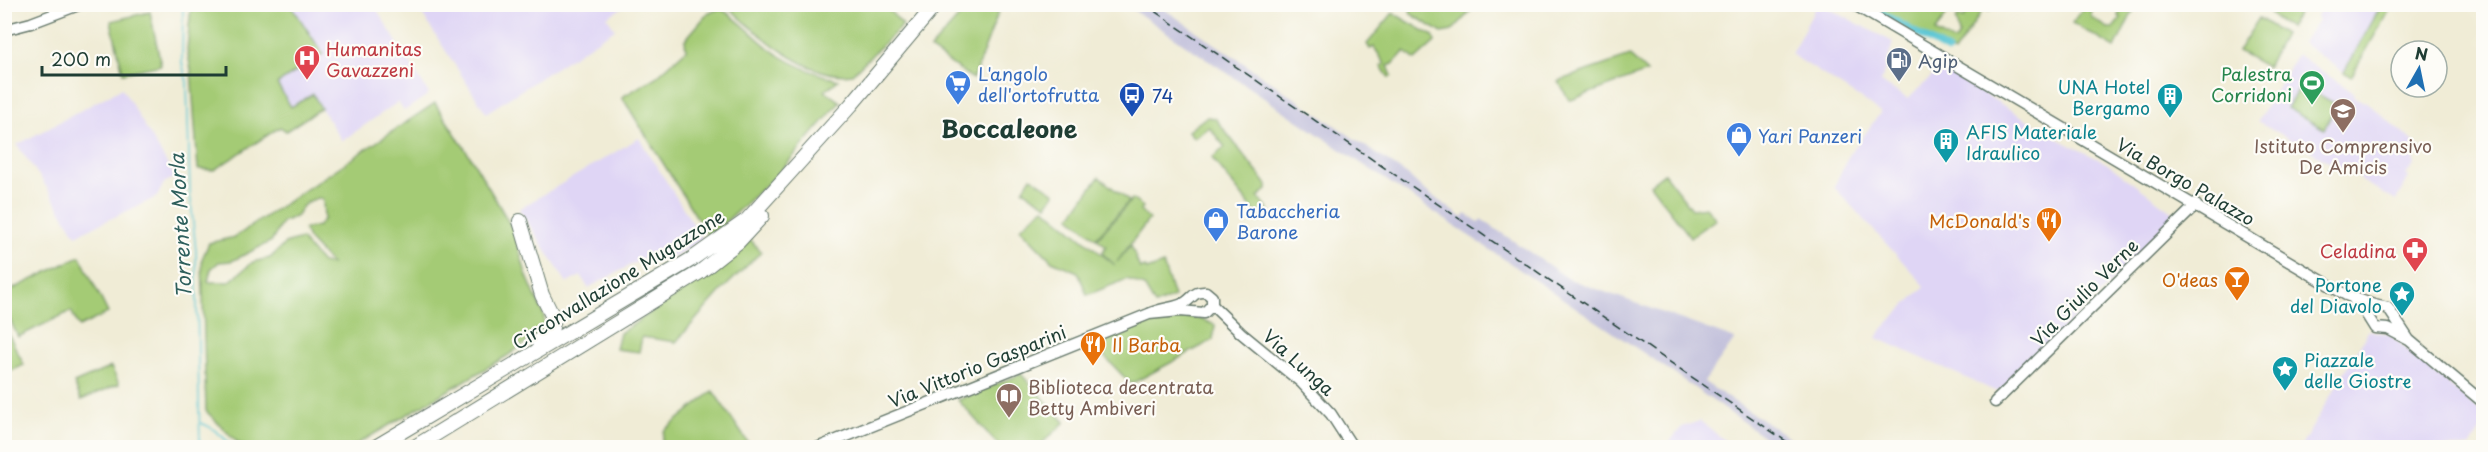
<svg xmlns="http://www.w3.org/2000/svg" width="2488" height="452" viewBox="0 0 2488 452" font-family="'Playpen Sans',sans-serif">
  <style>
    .built { fill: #dfd5f5 }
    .industrial { fill: #c3c1db }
    .green { fill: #a4cb75; stroke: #628454; stroke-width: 1.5; fill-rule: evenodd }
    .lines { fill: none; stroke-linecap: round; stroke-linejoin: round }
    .stream { stroke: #5bc6d4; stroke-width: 1.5 }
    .canal { stroke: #5bc6d4; stroke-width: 7 }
    .secondary-casing { stroke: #687a6d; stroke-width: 13 }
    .highway-casing { stroke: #687a6d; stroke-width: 16 }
    .secondary { stroke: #fff; stroke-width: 10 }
    .highway { stroke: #fff; stroke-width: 14 }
    .rail { stroke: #1f3d34; stroke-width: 1.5; stroke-dasharray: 9 4.5; stroke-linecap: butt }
    .labels { text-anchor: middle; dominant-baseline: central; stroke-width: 4.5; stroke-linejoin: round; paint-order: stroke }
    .health-label { font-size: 18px; fill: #be3a42; stroke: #fdfcf7; text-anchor: start }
    .service-label { font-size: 18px; fill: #4e5e75; stroke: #fdfcf7; text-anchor: start }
    .shop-label { font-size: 18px; fill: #366cbe; stroke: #fdfcf7; text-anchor: start }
    .leisure-label { font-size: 18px; fill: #27864d; stroke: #fdfcf7; text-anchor: end }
    .culture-label { font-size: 18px; fill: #0d838f; stroke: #fdfcf7; text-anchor: end }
    .transit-label { font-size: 18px; fill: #164399; stroke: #fdfcf7; text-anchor: start }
    .education-label { font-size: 18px; fill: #785e54; stroke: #fdfcf7 }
    .street-label { font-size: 18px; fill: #1f3d34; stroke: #fdfcf7 }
    .food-label { font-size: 18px; fill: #c56008; stroke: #fdfcf7; text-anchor: end }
    .water-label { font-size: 20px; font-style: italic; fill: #2e5f5c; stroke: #fdfcf7 }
    .district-label { font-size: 24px; font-weight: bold; fill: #1f3d34; stroke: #fdfcf7 }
  </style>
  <rect width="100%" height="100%" fill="#fdfcf7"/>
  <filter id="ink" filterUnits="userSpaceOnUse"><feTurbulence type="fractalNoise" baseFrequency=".0167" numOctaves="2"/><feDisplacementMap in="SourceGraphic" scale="12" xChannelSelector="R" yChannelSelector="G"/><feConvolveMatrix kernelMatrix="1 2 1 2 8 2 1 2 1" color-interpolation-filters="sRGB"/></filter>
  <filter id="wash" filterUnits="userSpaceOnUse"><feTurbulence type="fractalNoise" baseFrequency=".008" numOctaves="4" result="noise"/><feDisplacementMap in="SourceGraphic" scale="24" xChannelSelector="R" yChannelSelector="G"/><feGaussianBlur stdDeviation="1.35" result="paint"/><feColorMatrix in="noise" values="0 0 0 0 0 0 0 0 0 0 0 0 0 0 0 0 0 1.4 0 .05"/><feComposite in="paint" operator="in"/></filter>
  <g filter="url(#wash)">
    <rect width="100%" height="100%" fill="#f0ecd6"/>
    <path class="built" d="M 2379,4 L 2381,6 L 2344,72 L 2302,43 L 2319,19 L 2316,17 L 2324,5 Z
      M 191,5 L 374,5 L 429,94 L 404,111 L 398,102 L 342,141 L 321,108 L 286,131 L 280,127 L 214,170 L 198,169 L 191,69 L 187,50 Z
      M 416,5 L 627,5 L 607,17 L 615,29 L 486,113 Z
      M 1817,5 L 1822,5 L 1893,42 L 1881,82 L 1908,99 L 1941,68 L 2066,143 L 2106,163 L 2174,213 L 2175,220 L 2001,390 L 1995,391 L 1877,338 L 1882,329 L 1925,286 L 1834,187 L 1848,157 L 1881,112 L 1791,54 Z
      M 2297,54 L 2354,93 L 2353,96 L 2364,102 L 2365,101 L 2421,148 L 2413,161 L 2415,164 L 2406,175 L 2409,177 L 2396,201 L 2360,180 L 2359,177 L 2353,173 L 2352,175 L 2258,121 Z
      M 122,88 L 175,177 L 164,183 L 157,197 L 76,235 L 42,180 L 17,145 Z
      M 639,138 L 702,238 L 672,259 L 664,247 L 588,288 L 581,276 L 567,283 L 519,209 Z
      M 2369,330 L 2390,335 L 2483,414 L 2483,426 L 2470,447 L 2300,448 Z
      M 1700,421 L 1733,447 L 1665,447 L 1682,427 Z"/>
    <path class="industrial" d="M 1126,5 L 1158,5 L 1409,176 L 1423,189 L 1463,218 L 1466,214 L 1479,222 L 1481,219 L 1569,279 L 1735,339 L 1704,382 L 1804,447 L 1779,447 L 1660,364 Z"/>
    <path class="green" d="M 191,5 L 291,5 L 323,54 L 277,84 L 291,107 L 313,94 L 321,108 L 286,131 L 280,127 L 214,170 L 198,169 L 191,69 L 187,50 Z
      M 726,5 L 884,5 L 903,25 L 852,74 C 809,81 755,32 726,5 Z
      M 970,5 L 998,5 L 1000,8 L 973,79 L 930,49 Z
      M 1412,5 L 1412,4 L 1476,5 L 1452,31 L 1442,33 L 1411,14 L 1410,9 Z
      M 1870,5 L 1953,5 L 1935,32 L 1952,41 L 1956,40 L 1959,35 L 1956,20 L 1958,16 L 1963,19 L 1972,6 L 1975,8 L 1978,5 L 1993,5 L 1989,11 L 1984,8 L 1954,53 Z
      M 2085,5 L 2095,5 L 2090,13 L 2092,18 L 2108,28 L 2113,28 L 2121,18 L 2118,15 L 2122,9 L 2126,11 L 2129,5 L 2136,5 L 2115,48 L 2072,23 Z
      M 2276,5 L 2276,4 L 2303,5 L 2289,28 L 2270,14 Z
      M 2379,5 L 2392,5 L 2351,77 L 2344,72 L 2381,6 Z
      M 721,9 C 739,19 753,36 769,48 C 789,64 814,73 838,80 L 825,91 L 840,102 L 778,174 L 709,237 L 622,97 L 656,77 L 686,50 L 685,40 L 709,12 Z
      M 150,12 L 161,65 L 123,73 L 111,21 Z
      M 1393,13 L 1433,36 L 1435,42 L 1415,60 L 1405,51 L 1393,64 L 1388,66 L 1392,76 L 1389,78 L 1381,66 L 1385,64 L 1374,47 L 1370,49 L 1367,44 Z
      M 2259,18 L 2284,34 L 2267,67 L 2238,51 Z
      M 1630,56 L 1647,72 L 1571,100 L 1569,100 L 1558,81 Z
      M 2301,84 L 2337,105 L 2324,129 L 2287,108 Z
      M 435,103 L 473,161 L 514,231 L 526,274 L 544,316 L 544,330 L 507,356 L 352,447 L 248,447 L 238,443 L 206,411 L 202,259 L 209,243 L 235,237 ZM 319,198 L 323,200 L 324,219 L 318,226 L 304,229 L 308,239 L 331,264 L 322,263 L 301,239 L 285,244 L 270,258 L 253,262 L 229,282 L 208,282 L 211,269 L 219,262 L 232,261 L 272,241 L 282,222 L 297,216 C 301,205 308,200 319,198 Z
      M 1206,117 L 1215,118 L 1267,185 L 1267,190 L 1258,197 L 1274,217 L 1262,221 L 1212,158 L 1225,147 L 1209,127 L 1194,138 L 1188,131 Z
      M 1664,173 L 1692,209 L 1706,207 L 1716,219 L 1690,237 L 1650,184 Z
      M 1031,177 L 1055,193 L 1047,205 L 1023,190 Z
      M 1099,177 L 1129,201 L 1096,238 L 1070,217 Z
      M 1132,199 L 1143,207 L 1140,211 L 1149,219 L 1117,262 L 1131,245 L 1140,269 L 1145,267 L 1147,270 L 1163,264 L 1174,297 L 1155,305 L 1144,286 L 1127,279 L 1087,295 L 1078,272 L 1052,261 L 1020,228 L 1044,208 L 1115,265 L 1102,253 L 1106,246 L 1097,239 Z
      M 749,238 L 761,252 L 721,291 L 676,342 L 642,337 L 639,352 L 616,349 L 620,333 L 709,274 Z
      M 80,256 L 108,313 L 79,327 L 71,311 L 18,337 L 5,309 L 5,293 Z
      M 1183,316 L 1200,319 L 1215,325 L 1213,340 L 1131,384 L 1102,354 L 1106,347 L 1105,339 L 1157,317 Z
      M 4,325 L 24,365 L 5,374 L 4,374 Z
      M 111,367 L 119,384 L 81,400 L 74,383 Z
      M 1021,374 L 1065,422 L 1038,447 L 1000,447 L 958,400 Z
      M 713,391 L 751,447 L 661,447 L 664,431 Z"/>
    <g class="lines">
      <path class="stream" d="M 183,4 L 182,63 L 187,82 L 190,193 L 196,252 L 200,448
        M 200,423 C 213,426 225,440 236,448"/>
      <path class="canal" d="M 1866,4 L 1948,51"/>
    </g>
  </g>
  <g filter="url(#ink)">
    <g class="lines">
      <g class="secondary-casing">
        <path id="secondary" d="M 1853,4 L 2346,295 L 2374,305 L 2388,308 L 2409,340
          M 4,30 L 31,23 L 81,4
          M 2354,300 L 2365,312 L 2375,328 L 2388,329 L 2409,340 L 2484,403
          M 1212,305 L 1241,333 L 1302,383 L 1331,414 L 1353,448
          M 1995,402 L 2196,205
          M 817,448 L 1149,314 C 1160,308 1178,308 1186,302 C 1194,296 1195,291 1206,292 L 1212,297 L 1212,305 L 1204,313 L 1180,311 L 1149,314"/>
      </g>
      <g class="highway-casing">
        <path id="highway" d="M 520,221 L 542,295 L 554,319 L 551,331 L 538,341
          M 374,448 L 692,259 L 747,220 L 851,105 L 936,4
          M 413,448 L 700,272 L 738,242 L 762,216"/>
      </g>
      <use href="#secondary" class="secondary"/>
      <use href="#highway" class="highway"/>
      <path class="rail" d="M 1144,4 L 1796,448"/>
    </g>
  </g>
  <defs>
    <g id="hospital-pin" transform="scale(1.35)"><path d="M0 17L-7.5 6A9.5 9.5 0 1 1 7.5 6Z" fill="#e0444e" stroke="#fdfcf7"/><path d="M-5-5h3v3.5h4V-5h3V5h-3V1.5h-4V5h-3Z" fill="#fff"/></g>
    <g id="fuel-pin" transform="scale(1.35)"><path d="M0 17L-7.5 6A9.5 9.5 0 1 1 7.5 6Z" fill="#5c6f8a" stroke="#fdfcf7"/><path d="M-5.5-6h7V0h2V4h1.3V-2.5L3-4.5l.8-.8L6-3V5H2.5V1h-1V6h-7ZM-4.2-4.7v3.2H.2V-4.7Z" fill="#fff"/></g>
    <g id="supermarket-pin" transform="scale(1.35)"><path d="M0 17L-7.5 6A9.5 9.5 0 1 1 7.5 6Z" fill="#3f7fe0" stroke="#fdfcf7"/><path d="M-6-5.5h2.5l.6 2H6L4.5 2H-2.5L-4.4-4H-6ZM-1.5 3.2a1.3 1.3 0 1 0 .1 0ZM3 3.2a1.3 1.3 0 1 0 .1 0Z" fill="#fff"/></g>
    <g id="stadium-pin" transform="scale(1.35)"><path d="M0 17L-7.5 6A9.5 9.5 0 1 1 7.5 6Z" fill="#2e9e5b" stroke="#fdfcf7"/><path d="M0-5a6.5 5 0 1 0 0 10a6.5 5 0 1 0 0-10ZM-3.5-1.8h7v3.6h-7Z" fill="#fff"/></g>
    <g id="bus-pin" transform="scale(1.35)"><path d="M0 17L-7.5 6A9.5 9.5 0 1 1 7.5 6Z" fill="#1a4fb4" stroke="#fdfcf7"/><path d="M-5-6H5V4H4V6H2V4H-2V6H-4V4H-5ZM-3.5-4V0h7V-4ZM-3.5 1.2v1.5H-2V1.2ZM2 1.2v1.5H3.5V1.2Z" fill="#fff"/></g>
    <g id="building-pin" transform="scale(1.35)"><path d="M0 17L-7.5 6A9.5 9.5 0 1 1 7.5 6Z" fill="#0f9aa8" stroke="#fdfcf7"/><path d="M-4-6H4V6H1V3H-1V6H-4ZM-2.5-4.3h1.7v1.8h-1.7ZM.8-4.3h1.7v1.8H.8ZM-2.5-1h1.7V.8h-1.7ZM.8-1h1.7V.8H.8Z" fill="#fff"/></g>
    <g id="school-pin" transform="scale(1.35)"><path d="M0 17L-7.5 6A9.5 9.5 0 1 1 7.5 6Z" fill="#8d6e63" stroke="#fdfcf7"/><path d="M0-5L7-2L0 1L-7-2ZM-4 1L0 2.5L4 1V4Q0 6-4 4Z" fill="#fff"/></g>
    <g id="shop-pin" transform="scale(1.35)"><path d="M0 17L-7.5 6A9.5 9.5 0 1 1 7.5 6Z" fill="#3f7fe0" stroke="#fdfcf7"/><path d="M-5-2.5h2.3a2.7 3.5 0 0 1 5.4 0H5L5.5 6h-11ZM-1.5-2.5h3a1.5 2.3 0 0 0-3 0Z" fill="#fff"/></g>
    <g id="restaurant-pin" transform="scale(1.35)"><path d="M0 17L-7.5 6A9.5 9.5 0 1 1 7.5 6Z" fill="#e8710a" stroke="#fdfcf7"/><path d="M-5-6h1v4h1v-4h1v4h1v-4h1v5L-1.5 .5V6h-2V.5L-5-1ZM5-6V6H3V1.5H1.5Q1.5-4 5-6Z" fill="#fff"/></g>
    <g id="pharmacy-pin" transform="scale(1.35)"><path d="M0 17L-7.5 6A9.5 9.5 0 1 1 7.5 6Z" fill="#e0444e" stroke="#fdfcf7"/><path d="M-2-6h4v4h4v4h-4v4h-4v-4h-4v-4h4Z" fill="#fff"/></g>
    <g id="bar-pin" transform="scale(1.35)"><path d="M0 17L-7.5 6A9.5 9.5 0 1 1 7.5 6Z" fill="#e8710a" stroke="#fdfcf7"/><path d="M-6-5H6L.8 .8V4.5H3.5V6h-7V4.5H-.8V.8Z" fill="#fff"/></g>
    <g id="sight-pin" transform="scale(1.35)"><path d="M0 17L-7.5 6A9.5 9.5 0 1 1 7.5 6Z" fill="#0f9aa8" stroke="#fdfcf7"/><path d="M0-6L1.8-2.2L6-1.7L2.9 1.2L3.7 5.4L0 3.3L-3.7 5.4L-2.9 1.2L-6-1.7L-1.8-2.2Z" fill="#fff"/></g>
    <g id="library-pin" transform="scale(1.35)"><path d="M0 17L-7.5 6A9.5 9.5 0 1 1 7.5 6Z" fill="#8d6e63" stroke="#fdfcf7"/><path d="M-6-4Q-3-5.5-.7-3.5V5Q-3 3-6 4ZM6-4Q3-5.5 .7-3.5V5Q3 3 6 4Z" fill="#fff"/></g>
  </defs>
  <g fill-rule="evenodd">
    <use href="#hospital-pin" x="307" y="58"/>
    <use href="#fuel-pin" x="1899" y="60"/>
    <use href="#supermarket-pin" x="958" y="83"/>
    <use href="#stadium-pin" x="2312" y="83"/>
    <use href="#bus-pin" x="1132" y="95"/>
    <use href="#building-pin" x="2170" y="96"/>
    <use href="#school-pin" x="2343" y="111"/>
    <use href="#shop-pin" x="1739" y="135"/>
    <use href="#building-pin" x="1946" y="141"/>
    <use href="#shop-pin" x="1216" y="220"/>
    <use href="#restaurant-pin" x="2049" y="220"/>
    <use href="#pharmacy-pin" x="2415" y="250"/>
    <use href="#bar-pin" x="2237" y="279"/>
    <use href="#sight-pin" x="2402" y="294"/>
    <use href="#restaurant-pin" x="1093" y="344"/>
    <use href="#sight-pin" x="2285" y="369"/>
    <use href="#library-pin" x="1009" y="396"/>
  </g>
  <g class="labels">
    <g class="health-label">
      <text x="326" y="48">Humanitas<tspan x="326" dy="21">Gavazzeni</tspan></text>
      <text x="2396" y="250" text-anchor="end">Celadina</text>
    </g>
    <g class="service-label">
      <text x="1918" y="60">Agip</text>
    </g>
    <g class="shop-label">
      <text x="978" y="73">L'angolo<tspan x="978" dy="21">dell'ortofrutta</tspan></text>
      <text x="1758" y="135">Yari Panzeri</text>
      <text x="1236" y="210">Tabaccheria<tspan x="1236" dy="21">Barone</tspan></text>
    </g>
    <g class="leisure-label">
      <text x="2292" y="73">Palestra<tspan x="2292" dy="21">Corridoni</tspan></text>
    </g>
    <g class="culture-label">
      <text x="2150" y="86">UNA Hotel<tspan x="2150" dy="21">Bergamo</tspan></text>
      <text x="1966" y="131" text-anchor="start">AFIS Materiale<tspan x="1966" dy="21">Idraulico</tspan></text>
      <text x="2382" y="284">Portone<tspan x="2382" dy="21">del Diavolo</tspan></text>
      <text x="2304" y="359" text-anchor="start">Piazzale<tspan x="2304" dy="21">delle Giostre</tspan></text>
    </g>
    <g class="transit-label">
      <text x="1152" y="95">74</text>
    </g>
    <g class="education-label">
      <text x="2343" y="145">Istituto Comprensivo<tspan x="2343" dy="21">De Amicis</tspan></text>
      <text x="1028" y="386" text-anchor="start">Biblioteca decentrata<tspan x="1028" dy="21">Betty Ambiveri</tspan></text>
    </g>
    <g class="street-label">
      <text transform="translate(2186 181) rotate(30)">Via Borgo Palazzo</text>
      <text transform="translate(618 279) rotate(-32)">Circonvallazione Mugazzone</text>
      <text transform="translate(2084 292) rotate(-45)">Via Giulio Verne</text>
      <text transform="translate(1299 362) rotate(42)">Via Lunga</text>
      <text transform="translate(977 366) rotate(-22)">Via Vittorio Gasparini</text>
    </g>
    <g class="food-label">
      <text x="2030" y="220">McDonald's</text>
      <text x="2218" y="279">O'deas</text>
      <text x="1112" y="344" text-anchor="start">Il Barba</text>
    </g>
    <g class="water-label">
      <text transform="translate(180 226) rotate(-93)">Torrente Morla</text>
    </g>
    <g class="district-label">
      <text x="1009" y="128">Boccaleone</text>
    </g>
  </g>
  <rect width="2488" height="452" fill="none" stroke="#fdfcf7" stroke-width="24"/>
  <g transform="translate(2419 69) rotate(9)"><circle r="28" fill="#fdfcf7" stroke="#a4b0a9" stroke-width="1.5"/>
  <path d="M0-4.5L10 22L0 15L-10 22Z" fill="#1f6fb2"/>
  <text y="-9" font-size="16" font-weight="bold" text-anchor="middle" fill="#1f3d34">N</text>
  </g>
  <path d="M42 66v9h184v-9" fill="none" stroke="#1f3d34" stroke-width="3"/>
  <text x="51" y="66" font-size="18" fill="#1f3d34" stroke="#fdfcf7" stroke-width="4.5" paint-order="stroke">200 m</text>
</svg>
